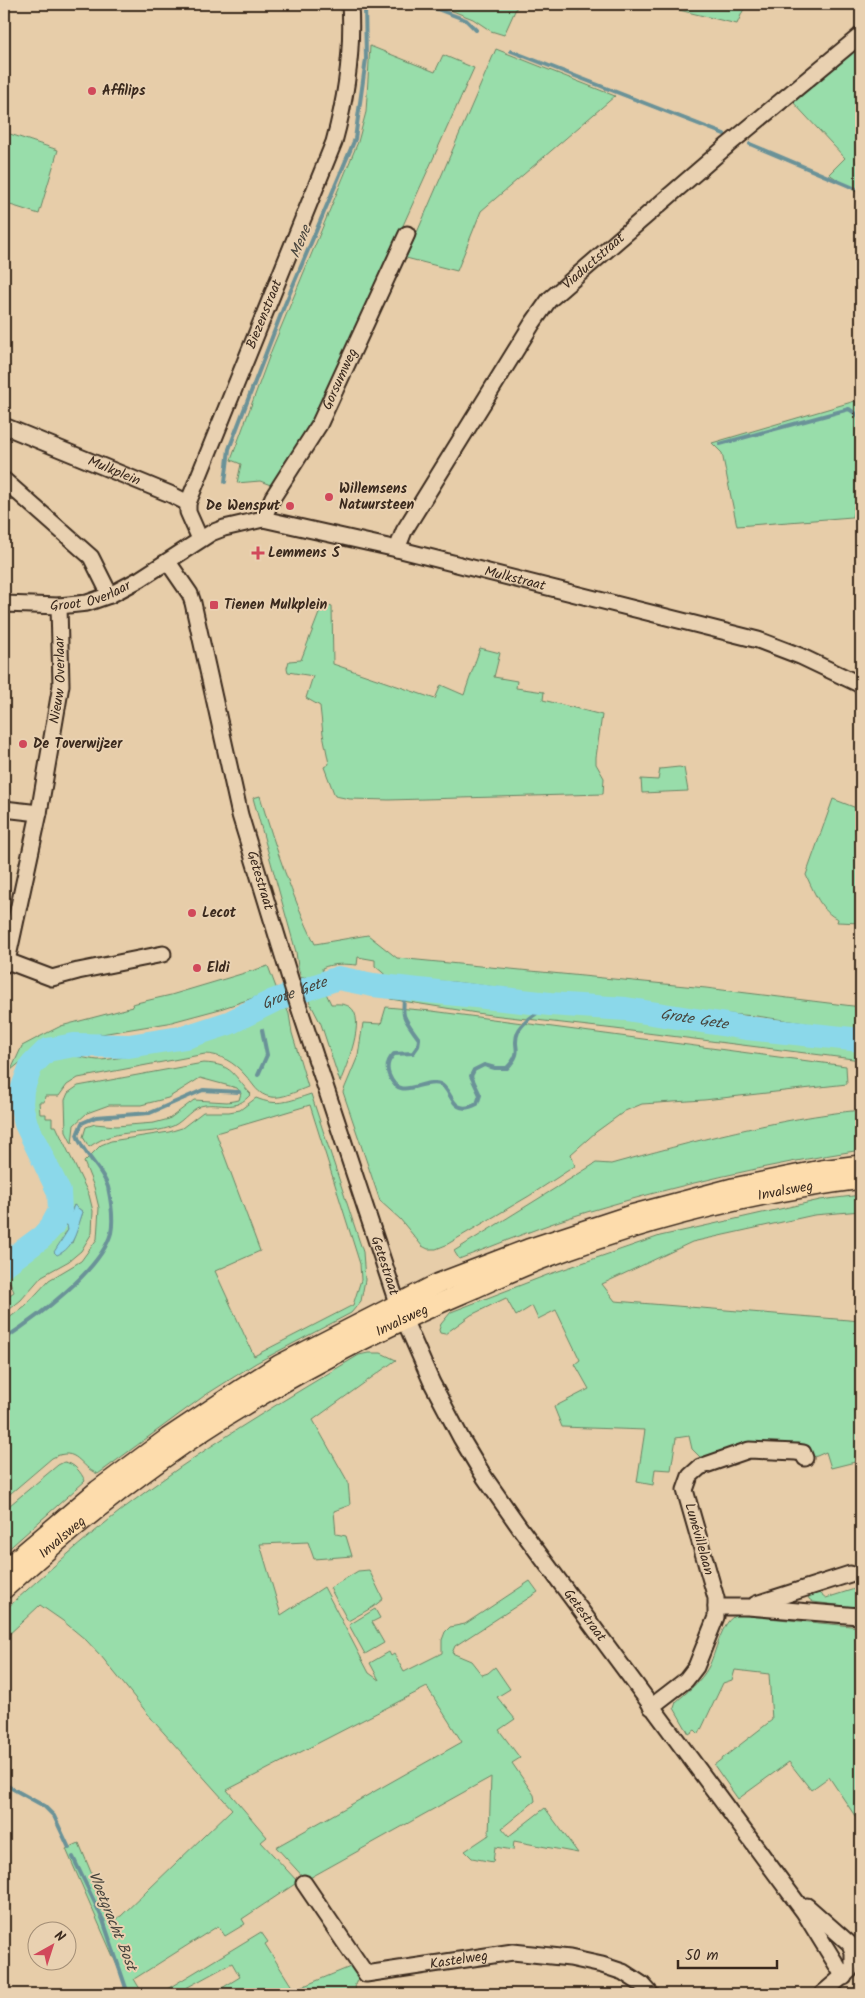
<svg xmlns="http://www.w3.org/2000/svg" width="865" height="1998" viewBox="0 0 865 1998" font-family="Kalam,sans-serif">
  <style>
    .green { fill: #98ddaa; stroke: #6a8464; fill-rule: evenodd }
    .water { fill: #8bd8ea; stroke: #6b9298 }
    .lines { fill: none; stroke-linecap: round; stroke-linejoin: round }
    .stream { stroke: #6b9298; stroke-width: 4 }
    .river { stroke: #8bd8ea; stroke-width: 24 }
    .minor-casing { stroke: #3b2a1e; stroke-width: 19 }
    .major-casing { stroke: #3b2a1e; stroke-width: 22 }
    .minor { stroke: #e9d1b1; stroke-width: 15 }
    .major { stroke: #fddcac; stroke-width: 19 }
    .poi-dot { fill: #d1495b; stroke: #e9d1b1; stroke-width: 2 }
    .labels { text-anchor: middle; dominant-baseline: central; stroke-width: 4; stroke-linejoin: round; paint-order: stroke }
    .poi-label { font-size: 14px; font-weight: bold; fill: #3b2a1e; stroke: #e9d1b1; text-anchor: start }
    .street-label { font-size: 14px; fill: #3b2a1e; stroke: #e9d1b1 }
    .water-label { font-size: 15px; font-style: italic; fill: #47443d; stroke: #e9d1b1 }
  </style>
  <rect width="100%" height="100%" fill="#e7cda9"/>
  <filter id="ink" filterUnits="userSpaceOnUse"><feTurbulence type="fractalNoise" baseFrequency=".02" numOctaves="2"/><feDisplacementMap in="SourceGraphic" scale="10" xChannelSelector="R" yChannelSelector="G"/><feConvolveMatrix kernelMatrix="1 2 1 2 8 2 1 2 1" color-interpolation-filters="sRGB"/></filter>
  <g filter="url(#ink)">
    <path class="green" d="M 435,4 L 518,4 L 504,35 L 491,31 L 473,19 Z
      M 654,4 L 746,4 L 737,24 Z
      M 861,43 L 861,195 L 829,174 L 845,158 L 792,101 Z
      M 370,46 L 435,72 L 443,55 L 474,68 L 312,427 L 276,487 L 260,481 L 237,483 L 241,464 L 231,460 L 272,349 L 358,142 L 366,112 Z
      M 496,49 L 615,96 L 481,211 L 457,271 L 406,258 Z
      M 4,132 L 58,150 L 39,214 L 4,203 Z
      M 855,401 L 861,410 L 861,477 L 852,517 L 737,526 L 722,453 L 712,443 Z
      M 323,603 L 332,606 L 333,664 L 435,699 L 441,685 L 464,695 L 480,648 L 500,653 L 494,677 L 517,681 L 516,688 L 544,692 L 543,700 L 602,715 L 596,757 L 596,764 L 604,778 L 603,794 L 389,800 L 350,799 L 335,796 L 324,767 L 329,764 L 323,734 L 320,706 L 306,698 L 313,676 L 288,672 L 287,668 L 289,661 L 301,660 Z
      M 679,767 L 684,768 L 688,791 L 642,793 L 641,779 L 658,780 L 660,769 Z
      M 260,796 C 275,847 292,896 315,944 L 368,935 L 397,958 L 706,988 L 861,1007 L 861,1031 L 756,1016 L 714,1013 L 454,982 L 392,978 L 389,978 L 375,966 L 375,960 L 358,957 L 357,965 C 345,964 333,963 322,968 L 323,975 L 307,980 L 306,977 L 301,978 L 298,967 L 296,952 L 253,798 Z
      M 833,799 L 859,809 L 861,803 L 861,923 L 837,922 L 838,919 C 822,913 813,890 806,875 Z
      M 268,966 L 277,990 L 220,1009 L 168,1023 L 95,1035 L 51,1041 L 39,1047 L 11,1070 L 22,1046 L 39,1037 L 61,1026 L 133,1007 L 132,1004 L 171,995 Z
      M 324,989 L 331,1004 C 337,1004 344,1003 350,1007 C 367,1018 346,1067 340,1082 L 321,1024 L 308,999 L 312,998 L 311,994 Z
      M 393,990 L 513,1004 L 537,1010 L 861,1046 L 861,1060 L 615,1029 L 483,1014 L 390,999 L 390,991 Z
      M 281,1003 L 286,1007 L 289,1014 L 292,1033 L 308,1087 C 297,1091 282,1099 271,1097 C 257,1095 253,1083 245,1075 C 235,1063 220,1054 205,1054 L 78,1078 L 67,1085 L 59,1096 L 45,1096 L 44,1102 L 39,1102 L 40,1114 L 46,1114 L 46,1118 L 52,1118 L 52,1126 L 56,1126 L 89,1195 L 93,1211 L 92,1233 L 81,1251 L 69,1261 L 42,1276 L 21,1300 L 4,1314 L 4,1299 L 14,1292 L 10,1282 L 4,1286 L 4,1275 L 37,1251 L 62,1222 L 67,1225 L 68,1230 L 64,1235 L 72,1243 L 83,1212 L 74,1205 L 71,1213 L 67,1213 L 65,1210 C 74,1183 50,1164 40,1141 C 30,1121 23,1091 35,1071 C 41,1063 51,1058 61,1056 C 74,1054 85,1059 98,1060 C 104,1060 111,1059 117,1058 C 150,1055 182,1046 215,1039 L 213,1035 L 256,1020 L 271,1006 Z
      M 386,1007 L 432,1011 L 846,1066 L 847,1084 L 704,1100 L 642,1104 L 625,1111 L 596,1132 L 571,1154 L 575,1166 L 529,1196 L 446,1245 L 436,1249 L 428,1249 L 422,1246 L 400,1219 L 380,1201 L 343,1092 L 358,1056 L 363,1023 L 381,1024 Z
      M 203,1063 C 234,1064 233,1076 251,1094 C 235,1112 225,1103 205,1105 C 193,1106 184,1121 173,1126 C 144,1138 120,1125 89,1147 L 83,1137 L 86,1127 L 95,1124 L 116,1126 L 154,1123 L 169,1119 L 194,1100 L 227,1102 L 239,1100 L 241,1093 L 237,1088 L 200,1078 L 168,1098 L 141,1105 L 109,1105 L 87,1113 L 74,1125 L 72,1144 L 66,1132 L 65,1100 L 68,1093 L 78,1086 Z
      M 311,1094 L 363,1252 L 365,1280 L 361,1301 L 351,1313 L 256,1363 L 204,1396 L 98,1474 C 79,1467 78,1445 52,1458 L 4,1499 L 4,1322 L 26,1305 L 49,1280 L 81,1261 L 97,1239 L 99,1208 L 94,1187 L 84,1162 L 101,1145 L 111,1141 L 169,1132 L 182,1128 L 203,1112 L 229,1112 L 240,1110 L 256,1098 C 278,1107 289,1101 311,1094 ZM 310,1105 L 360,1264 L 361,1280 L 353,1305 L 254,1356 L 215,1271 L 260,1251 L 216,1133 Z
      M 861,1110 L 861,1150 C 769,1164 677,1185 587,1212 C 544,1225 501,1243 459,1259 L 454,1251 L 596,1163 L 611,1164 C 691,1142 779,1118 861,1110 Z
      M 861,1195 L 861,1211 L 814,1215 L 692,1242 L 602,1284 L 615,1301 L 861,1321 L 861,1479 L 859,1461 L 831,1468 L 826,1452 L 817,1456 L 807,1458 L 712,1456 L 701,1458 L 692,1449 L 689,1436 L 676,1438 L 671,1470 L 655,1469 L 653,1485 L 637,1482 L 645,1430 L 562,1427 L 554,1407 L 589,1389 L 575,1364 L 580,1360 L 556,1310 L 538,1319 L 532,1306 L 516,1316 L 506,1298 L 471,1315 L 445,1334 L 440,1333 L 439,1330 L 441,1324 L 451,1312 L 547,1275 L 660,1236 L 820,1200 Z
      M 368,1353 L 381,1353 L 396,1360 L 313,1420 L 348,1482 L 350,1505 L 334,1511 L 336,1534 L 346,1536 L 352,1556 L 314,1559 L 308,1542 L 260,1544 L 281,1615 L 324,1587 L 369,1673 L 379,1680 L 370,1663 L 389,1652 L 391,1656 L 394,1654 L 404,1672 L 442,1653 L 442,1640 L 445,1632 L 450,1627 L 465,1624 L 530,1581 L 538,1592 L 455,1646 L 452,1653 L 471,1661 L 482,1675 L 488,1673 L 495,1667 L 510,1689 L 497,1697 L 515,1719 L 499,1730 L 520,1758 L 512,1763 L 534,1795 L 535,1801 L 502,1828 L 509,1836 L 545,1808 L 578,1853 L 514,1841 L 513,1850 L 495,1847 L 493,1862 L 472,1858 L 465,1851 L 489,1835 L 491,1777 L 306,1880 L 276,1847 L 462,1742 L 427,1687 L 227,1790 L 267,1837 L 261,1842 L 298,1882 L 242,1919 L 245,1924 L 225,1936 L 218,1926 L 134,1979 L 140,1989 L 133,1994 L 114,1994 L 126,1986 L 66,1849 L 79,1843 L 111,1921 L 121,1916 L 232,1809 L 156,1724 L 101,1656 L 86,1640 L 63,1621 L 40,1605 L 4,1639 L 4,1611 C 43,1575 83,1540 124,1508 C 198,1451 279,1403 359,1355 Z
      M 64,1462 C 74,1463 81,1472 85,1481 L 4,1553 L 4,1510 L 58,1465 Z
      M 369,1570 L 383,1599 L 373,1607 L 348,1621 L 330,1588 L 358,1571 Z
      M 861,1587 L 861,1608 L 813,1602 L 809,1599 L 808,1595 L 816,1590 L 826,1598 Z
      M 375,1609 L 380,1618 L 372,1622 L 384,1643 L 365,1654 L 349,1625 Z
      M 737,1615 L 861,1627 L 861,1825 L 829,1777 L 811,1790 L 789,1762 L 738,1799 L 714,1765 L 772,1720 L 769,1674 L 735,1670 L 732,1680 L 723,1683 L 699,1734 L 695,1730 L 689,1734 L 674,1708 L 676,1702 C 687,1692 701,1681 708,1668 C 716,1654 721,1620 737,1615 Z
      M 261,1932 L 268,1942 L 265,1944 L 294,1990 L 355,1965 L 359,1974 L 357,1983 L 355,1984 L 356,1994 L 219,1994 L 217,1991 L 240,1977 L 232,1963 L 175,1994 L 159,1994 Z"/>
    <path class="water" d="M 74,1205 L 83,1212 C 77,1228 75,1248 57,1255 L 54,1252 L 68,1230 L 67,1225 L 62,1222 L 65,1210 L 67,1213 L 71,1213 Z"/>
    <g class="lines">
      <path class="stream" d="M 424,4 L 466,20 L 476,30
        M 511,51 L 724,134
        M 750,144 L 861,191
        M 720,444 L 849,409 L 859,416 L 861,420
        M 225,482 L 229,449 L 242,415 L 283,309 L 355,139 L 366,59 L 365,4
        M 316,977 L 319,985
        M 405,988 C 402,1019 401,1014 419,1039 L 418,1046 L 413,1053 L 394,1054 C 388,1060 386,1067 389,1075 C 400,1103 421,1078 440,1084 C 453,1089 450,1118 477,1104 L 480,1095 L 471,1076 L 474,1070 L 484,1065 L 495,1068 L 507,1068 C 525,1049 511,1048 518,1032 C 523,1021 540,1011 550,1004
        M 254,1011 L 258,1018
        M 258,1075 L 267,1055 L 262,1030
        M 4,1339 C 36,1318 101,1270 111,1233 C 114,1219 111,1201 108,1187 C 102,1167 83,1155 77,1135 L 82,1123 L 96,1117 L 150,1113 L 203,1090 L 239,1092
        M 4,1784 L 44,1806 L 54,1816 L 69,1848
        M 73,1857 L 103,1920 L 128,1994"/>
      <path class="river" id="s1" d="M 4,1265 L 42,1237 L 52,1226 L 60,1211 L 59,1192 L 26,1124 L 21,1105 L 22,1090 L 31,1066 L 47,1050 L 74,1045 L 129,1046 L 186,1037 L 229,1023 L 273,1001 L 338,978 L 373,985 L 550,1004 L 626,1009 L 746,1028 L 861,1040"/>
      <g class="minor-casing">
        <g id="minor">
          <path id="s2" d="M 4,426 L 170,494 L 188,503"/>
          <path d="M 4,480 L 91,557 L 110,595"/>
          <path id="s3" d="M 263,519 L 273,497 L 319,425 L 407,234"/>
          <path id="s4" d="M 200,539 L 188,512 L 188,503 L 334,142 C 346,98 353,50 350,4"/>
          <path id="s5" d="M 397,549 L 404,531 L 532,324 L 549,300 L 728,145 L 861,35"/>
          <path id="s6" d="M 168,562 L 190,594 L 193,603 L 240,815 L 296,998 L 397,1303 L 432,1383 L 461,1438 L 485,1478 L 520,1528 L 804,1912 L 844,1977"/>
          <path id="s7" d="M 4,604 L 59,606 L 87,603 L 110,595 L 140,579 L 211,533 L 224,528 L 263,519 L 397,549 L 758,640 L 800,656 L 861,685"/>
          <path d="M 4,809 L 39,813"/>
          <path d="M 7,961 L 52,978 L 78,971 L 163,954"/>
          <path id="s8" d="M 4,965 L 7,961 L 39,813 L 61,685 L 59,606"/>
          <path d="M 756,1604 L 850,1574"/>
          <path d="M 716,1607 L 748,1607 L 859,1616"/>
          <path d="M 651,1707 L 686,1680 L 696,1667 L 716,1617 L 716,1598 L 685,1490 L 690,1476 L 700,1467 L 749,1450 L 796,1452 L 803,1453 L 805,1458"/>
          <path id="s9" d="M 304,1883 L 366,1974 L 513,1952 L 570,1958 L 602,1965 L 623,1972 L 643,1985 L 651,1994"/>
          <path d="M 807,1906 L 850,1944 L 853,1952 L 853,1963"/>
          <path d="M 822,1994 L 850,1970"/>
        </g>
      </g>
      <g class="major-casing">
        <g id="major">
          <path d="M 4,1570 L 98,1490 L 168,1438 L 240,1390 L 279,1365 L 439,1283 L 528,1249 L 631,1215 L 733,1188 L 821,1170 L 861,1165"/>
          <path id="s10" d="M 4,1589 C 78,1521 159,1456 246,1404 C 320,1360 396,1321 475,1288 C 497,1278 519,1268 542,1259 C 644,1220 753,1193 861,1179"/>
        </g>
      </g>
      <use href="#minor" class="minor"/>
      <use href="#major" class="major"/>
    </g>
  </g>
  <g class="poi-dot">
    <circle cx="92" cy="91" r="5"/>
    <circle cx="329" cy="497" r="5"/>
    <circle cx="290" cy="506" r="5"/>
    <path d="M255.5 545.5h5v5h5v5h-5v5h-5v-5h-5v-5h5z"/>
    <rect x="209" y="600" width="10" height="10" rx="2.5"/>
    <circle cx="23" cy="744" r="5"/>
    <circle cx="192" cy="913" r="5"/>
    <circle cx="197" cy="968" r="5"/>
  </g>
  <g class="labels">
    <g class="poi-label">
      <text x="102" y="91">Affilips</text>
      <text x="339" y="489">Willemsens<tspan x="339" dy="16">Natuursteen</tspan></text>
      <text x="280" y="506" text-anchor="end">De Wensput</text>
      <text x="268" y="553">Lemmens S</text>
      <text x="224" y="605">Tienen Mulkplein</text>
      <text x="33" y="744">De Toverwijzer</text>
      <text x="202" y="913">Lecot</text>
      <text x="207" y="968">Eldi</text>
    </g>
    <g class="street-label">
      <text stroke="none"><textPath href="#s5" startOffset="351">Viaductstraat</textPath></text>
      <text stroke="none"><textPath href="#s4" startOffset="242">Biezenstraat</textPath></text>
      <text stroke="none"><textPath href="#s3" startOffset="160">Gorsumweg</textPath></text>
      <text stroke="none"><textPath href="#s2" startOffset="119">Mulkplein</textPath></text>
      <text stroke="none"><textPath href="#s7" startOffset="539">Mulkstraat</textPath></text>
      <text stroke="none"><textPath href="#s7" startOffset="88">Groot Overlaar</textPath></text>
      <text stroke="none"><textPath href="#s8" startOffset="291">Nieuw Overlaar</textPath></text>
      <text stroke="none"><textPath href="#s6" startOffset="334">Getestraat</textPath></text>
      <text stroke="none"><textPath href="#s10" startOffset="888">Invalsweg</textPath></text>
      <text stroke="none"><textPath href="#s6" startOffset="739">Getestraat</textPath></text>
      <text stroke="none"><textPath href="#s10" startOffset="482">Invalsweg</textPath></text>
      <text stroke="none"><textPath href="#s10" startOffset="78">Invalsweg</textPath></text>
      <text transform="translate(699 1539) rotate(74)">Lunévillelaan</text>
      <text stroke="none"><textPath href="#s6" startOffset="1144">Getestraat</textPath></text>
      <text stroke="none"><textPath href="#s9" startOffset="204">Kastelweg</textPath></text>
    </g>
    <g class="water-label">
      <text transform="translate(301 242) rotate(-68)">Mene</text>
      <text stroke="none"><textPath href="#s1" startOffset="514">Grote Gete</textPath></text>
      <text stroke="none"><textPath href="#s1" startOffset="919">Grote Gete</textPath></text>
      <text transform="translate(112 1921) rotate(68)">Vloetgracht Bost</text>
    </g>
  </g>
  <rect width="865" height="1998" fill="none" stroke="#e9d1b1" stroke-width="20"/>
  <rect x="10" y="10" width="845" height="1978" fill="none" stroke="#3b2a1e" stroke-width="2" filter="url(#ink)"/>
  <g transform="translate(52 1946) rotate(39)"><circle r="24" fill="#e9d1b1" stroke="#a38e76"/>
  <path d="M0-4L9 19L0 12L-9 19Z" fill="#d1495b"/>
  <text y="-8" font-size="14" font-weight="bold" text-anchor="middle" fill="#3b2a1e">N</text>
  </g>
  <path d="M678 1960v8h99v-8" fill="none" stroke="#3b2a1e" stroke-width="2.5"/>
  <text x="685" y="1960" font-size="15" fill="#3b2a1e" stroke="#e9d1b1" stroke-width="4" paint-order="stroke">50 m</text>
</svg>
